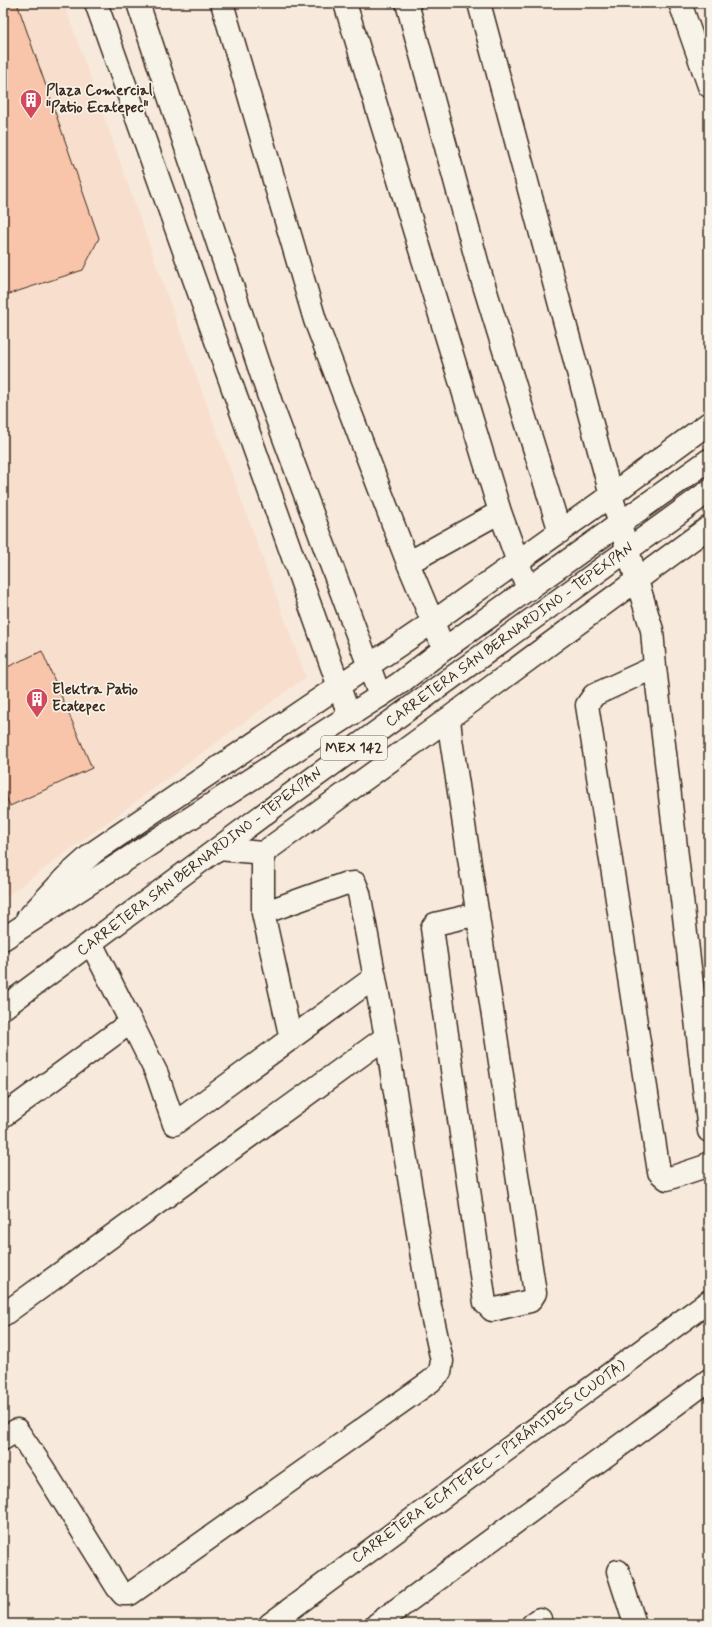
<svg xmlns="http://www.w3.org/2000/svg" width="712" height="1627" viewBox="0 0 712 1627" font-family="Mynerve,sans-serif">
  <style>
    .built { fill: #f8dfcd }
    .building { fill: #f9c5aa; stroke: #3b2a1e }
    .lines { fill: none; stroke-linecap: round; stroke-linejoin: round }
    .minor-casing { stroke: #3b2a1e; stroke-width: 25 }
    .highway-casing { stroke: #3b2a1e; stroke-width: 25 }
    .minor { stroke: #f7f3e8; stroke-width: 22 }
    .highway { stroke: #f7f3e8; stroke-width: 22 }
    .labels { text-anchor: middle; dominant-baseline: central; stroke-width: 3.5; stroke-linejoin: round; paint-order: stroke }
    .shield { fill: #f7f3e8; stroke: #73665b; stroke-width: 1 }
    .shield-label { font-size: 14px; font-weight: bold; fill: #3b2a1e }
    .poi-label { font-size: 15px; font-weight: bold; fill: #3b2a1e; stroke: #f7f3e8; text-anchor: start }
    .street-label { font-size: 15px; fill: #3b2a1e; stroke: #f7f3e8 }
  </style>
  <rect width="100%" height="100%" fill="#f7eadc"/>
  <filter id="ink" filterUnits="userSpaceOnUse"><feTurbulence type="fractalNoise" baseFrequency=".025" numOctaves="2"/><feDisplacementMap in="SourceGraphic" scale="8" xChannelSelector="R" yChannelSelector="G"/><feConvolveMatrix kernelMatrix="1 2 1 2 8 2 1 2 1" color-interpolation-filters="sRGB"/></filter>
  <g filter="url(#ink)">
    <path class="built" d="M 3,3 L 64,3 L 166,292 L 306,677 L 3,899 Z"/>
    <path class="building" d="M 3,3 L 17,3 L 99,238 L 83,270 L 3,296 Z
      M 42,651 L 92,768 L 10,806 L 3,790 L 3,669 Z"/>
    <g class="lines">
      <g class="minor-casing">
        <path id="minor" d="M 96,3 L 349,715
          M 138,3 L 271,403 L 380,696
          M 222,3 L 315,320 L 408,563 L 444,649
          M 345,3 L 500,512 L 408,563
          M 407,3 L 479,269 L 560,532
          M 479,3 L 611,495 L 652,630 L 655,667 L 709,1131
          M 680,3 L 709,86
          M 500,512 L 528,590
          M 655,667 L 594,695 L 587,705 L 659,1172 L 667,1179 L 706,1166 L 709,1163
          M 449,718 L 451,739 L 535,1293 L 530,1301 L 492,1310 L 485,1303 L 432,928 L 435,924 L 478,914
          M 218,849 L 263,853 L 449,718 L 709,527
          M 263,853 L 263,913 L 291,1039
          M 27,919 L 66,877 L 94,852 L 433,622 L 611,495 L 709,423
          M 91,943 L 131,1022
          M 3,1116 L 131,1022 L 157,1074 L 174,1124 L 375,977
          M 3,1315 L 386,1037
          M 3,1439 L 17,1430 L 43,1468 L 117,1587 L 123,1594 L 130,1594 L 431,1381 L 440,1372 L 442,1361 L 430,1306 L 386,1037 L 359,893 L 355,883 L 344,884 L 263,913
          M 618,1571 L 635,1624
          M 533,1624 L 540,1619"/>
      </g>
      <g class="highway-casing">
        <path id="highway" d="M 3,939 L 400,683 L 444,649 L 709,460
          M 3,1008 L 294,792 L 709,491
          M 270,1624 L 709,1301
          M 377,1624 L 709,1380"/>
      </g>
      <use href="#minor" class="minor"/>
      <use href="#highway" class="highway"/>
    </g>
  </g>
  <defs>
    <g id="building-pin" transform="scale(1.15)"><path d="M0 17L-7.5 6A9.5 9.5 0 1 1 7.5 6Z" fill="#d1495b" stroke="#f7f3e8"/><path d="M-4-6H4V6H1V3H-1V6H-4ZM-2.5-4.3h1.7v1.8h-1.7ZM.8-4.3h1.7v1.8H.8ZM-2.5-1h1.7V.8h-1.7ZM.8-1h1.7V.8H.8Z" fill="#fff"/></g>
  </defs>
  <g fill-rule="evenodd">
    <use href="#building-pin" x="31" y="100"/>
    <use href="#building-pin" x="37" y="699"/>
  </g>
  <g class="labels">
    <rect class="shield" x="321" y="736" width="66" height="24" rx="3"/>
    <g class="shield-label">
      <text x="354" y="748">MEX 142</text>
    </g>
    <g class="poi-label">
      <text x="46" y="91">Plaza Comercial<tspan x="46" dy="17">"Patio Ecatepec"</tspan></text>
      <text x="52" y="690">Elektra Patio<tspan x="52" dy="17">Ecatepec</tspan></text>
    </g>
    <g class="street-label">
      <text transform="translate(510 635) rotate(-36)">CARRETERA SAN BERNARDINO - TEPEXPAN</text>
      <text transform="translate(200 862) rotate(-37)">CARRETERA SAN BERNARDINO - TEPEXPAN</text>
      <text transform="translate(489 1462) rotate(-36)">CARRETERA ECATEPEC - PIRÁMIDES (CUOTA)</text>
    </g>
  </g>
  <rect width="712" height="1627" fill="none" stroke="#f7f3e8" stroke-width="16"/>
  <rect x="8" y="8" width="696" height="1611" fill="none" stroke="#3b2a1e" stroke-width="1.5" filter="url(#ink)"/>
</svg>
